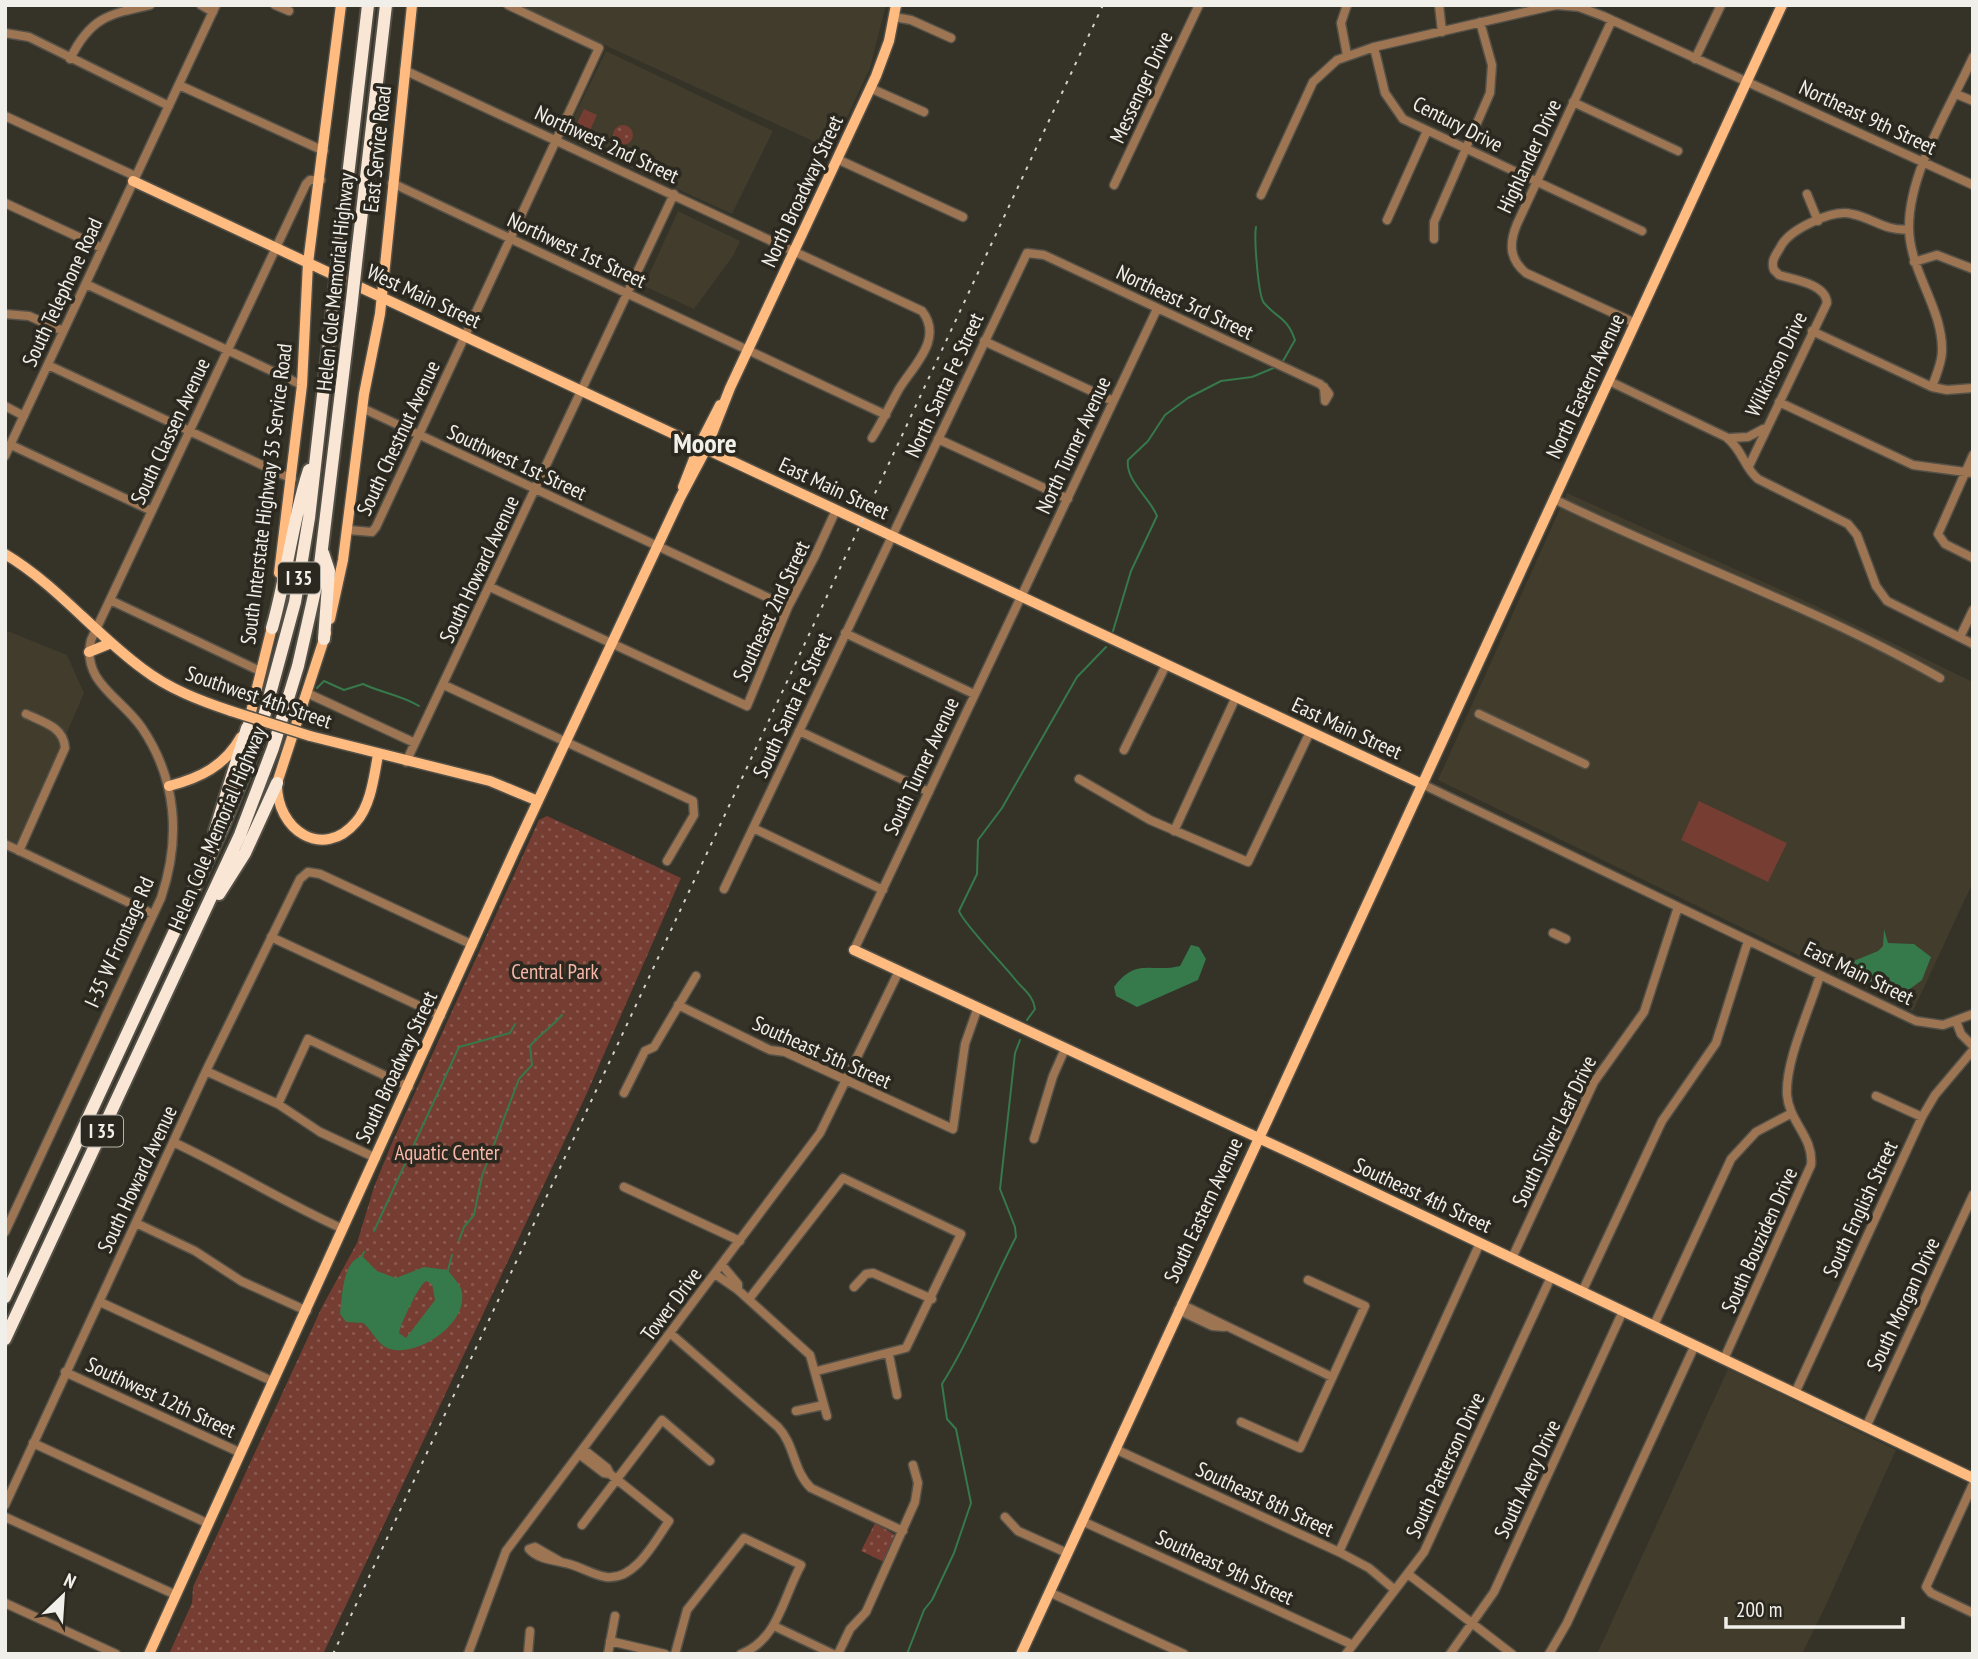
<svg xmlns="http://www.w3.org/2000/svg" width="1978" height="1659" viewBox="0 0 1978 1659" font-family="'PT Sans Narrow',sans-serif">
  <style>
    .built { fill: #413c2c }
    .grass { fill: #763d32 }
    .park { fill: url(#park-dots) }
    .water { fill: #36794b; fill-rule: evenodd }
    .lines { fill: none; stroke-linecap: round; stroke-linejoin: round }
    .stream { stroke: #36794b; stroke-width: 2 }
    .minor-casing { stroke: #535047; stroke-width: 11 }
    .major-casing { stroke: #535047; stroke-width: 13 }
    .highway-casing { stroke: #535047; stroke-width: 16 }
    .minor { stroke: #9e7552; stroke-width: 8 }
    .major { stroke: #ffbb80; stroke-width: 10 }
    .highway { stroke: #fae6d5; stroke-width: 12 }
    .rail { stroke: #d3d1ca; stroke-width: 2; stroke-dasharray: 3.5 7; stroke-linecap: butt }
    .major-bridge-casing { stroke: #535047; stroke-width: 13; stroke-linecap: butt }
    .highway-bridge-casing { stroke: #535047; stroke-width: 16; stroke-linecap: butt }
    .major-bridge { stroke: #ffbb80; stroke-width: 10 }
    .highway-bridge { stroke: #fae6d5; stroke-width: 12 }
    .labels { text-anchor: middle; dominant-baseline: central; stroke-width: 7; stroke-linejoin: round; paint-order: stroke }
    .shield { fill: #2b281f; stroke: #b6b3ac; stroke-width: 2 }
    .shield-label { font-size: 19px; font-weight: bold; fill: #f1efe9 }
    .street-label { font-size: 21px; fill: #f1efe9; stroke: #2b281f }
    .park-label { font-size: 21px; fill: #f7b7a9; stroke: #2b281f }
    .district-label { font-size: 28px; font-weight: bold; fill: #f1efe9; stroke: #2b281f }
  </style>
  <defs>
    <pattern id="park-dots" width="8" height="8" patternUnits="userSpaceOnUse" patternTransform="scale(1.75)"><rect width="8" height="8" fill="#763d32"/><path d="M2 2h.1M6 6h.1" fill="none" stroke="#8a5950" stroke-width="1.8" stroke-linecap="round"/></pattern>
  </defs>
  <rect width="100%" height="100%" fill="#353228"/>
  <path class="built" d="M 518,5 L 886,5 L 870,68 L 843,126 L 837,130 L 828,148 Z
    M 606,51 L 773,131 L 732,214 L 564,137 Z
    M 678,211 L 740,241 L 733,256 L 694,309 L 644,286 Z
    M 1567,493 L 1814,605 L 1973,682 L 1973,882 L 1913,1011 L 1438,780 Z
    M 5,630 L 67,655 L 84,693 L 19,844 L 5,838 Z
    M 1728,1369 L 1896,1450 L 1825,1607 L 1802,1654 L 1597,1654 Z"/>
  <path class="grass" d="M 584,109 L 597,115 L 587,137 L 573,131 Z
    M 1699,801 L 1787,843 L 1768,882 L 1681,840 Z"/>
  <path class="park" d="M613 135a10 10 0 1 1 20 0a10 10 0 1 1-20 0Z
    M 547,816 L 681,878 L 587,1093 L 323,1654 L 169,1654 L 192,1603 L 193,1587 L 322,1307 L 357,1243 L 374,1187 L 392,1143 L 539,820 Z
    M 875,1523 L 895,1535 L 884,1562 L 861,1551 Z"/>
  <path class="water" d="M 1884,929 L 1888,943 L 1914,944 L 1931,957 L 1922,980 L 1899,997 L 1882,992 L 1845,971 L 1844,965 L 1878,951 L 1883,946 Z
    M 1191,945 L 1199,947 L 1206,959 L 1198,980 L 1137,1007 L 1116,996 L 1114,987 C 1136,957 1152,973 1180,966 Z
    M 362,1256 L 377,1271 L 396,1278 L 424,1267 L 448,1270 C 453,1278 461,1284 462,1293 C 467,1325 417,1357 390,1349 C 377,1345 373,1331 363,1323 L 346,1322 L 340,1314 C 342,1298 342,1261 362,1256 ZM 426,1281 L 432,1284 L 435,1300 L 406,1338 L 399,1333 C 400,1325 419,1285 426,1281 Z"/>
  <g class="lines">
    <path class="stream" d="M 1256,227 C 1254,237 1258,296 1264,303 C 1278,319 1287,317 1295,340 L 1283,361
      M 1113,631 L 1131,571 L 1157,516 C 1150,498 1125,480 1128,460 L 1148,441 L 1165,415 L 1188,398 L 1221,381 L 1252,377 L 1276,367
      M 317,688 L 324,681 L 344,690 L 363,684 C 382,693 401,695 419,706
      M 1027,1020 L 1035,1009 C 1033,994 1022,989 1014,978 C 1002,963 963,923 959,911 L 977,874 L 978,840 L 1002,808 L 1077,677 L 1106,647
      M 374,1231 L 459,1047 L 510,1033 L 515,1024
      M 459,1240 L 464,1227 L 474,1215 L 482,1176 L 519,1079 L 532,1065 L 530,1046 C 540,1034 552,1027 562,1015
      M 362,1256 L 364,1252
      M 448,1270 L 452,1255
      M 907,1654 L 924,1610 L 932,1600 L 954,1553 L 971,1503 L 956,1429 L 947,1419 L 942,1384 C 971,1338 991,1285 1016,1237 L 1015,1227 L 1000,1189 L 1015,1053 L 1020,1040"/>
    <g class="minor-casing">
      <path id="minor" d="M 201,5 L 213,12
        M 275,5 L 289,11
        M 1347,5 L 1341,23 L 1347,55
        M 1439,5 L 1442,32
        M 894,17 L 911,20 L 951,38
        M 1612,20 L 1517,224 C 1509,243 1509,259 1526,273 L 1635,323
        M 5,33 L 29,37 L 169,106
        M 1374,47 L 1385,93 L 1403,119 L 1642,231
        M 70,59 C 90,18 108,14 150,5
        M 1695,59 L 1721,5
        M 404,70 L 922,311 C 944,339 913,366 899,389 C 890,405 882,422 872,438
        M 179,85 L 324,151
        M 870,88 L 924,112
        M 1956,94 L 1973,101
        M 1573,102 L 1678,151
        M 5,116 L 135,176
        M 837,159 L 963,217
        M 392,183 L 886,415
        M 1114,185 L 1199,5
        M 1807,194 L 1818,221
        M 1261,195 L 1313,82 L 1337,60 L 1374,47 L 1556,5 L 1579,7 L 1603,16 L 1973,185
        M 5,203 L 102,248
        M 1387,220 L 1427,131
        M 1434,239 L 1434,222 L 1490,93 L 1492,65 L 1480,22
        M 1914,262 L 1937,255 L 1973,269
        M 86,284 L 302,385
        M 5,314 L 29,316 L 63,331
        M 1812,331 L 1932,387 L 1947,390 L 1973,388
        M 984,341 L 1113,401
        M 48,365 L 292,479
        M 1609,381 L 1726,437 C 1743,450 1744,468 1758,479 L 1848,524 L 1857,535 L 1876,586 L 1887,601 L 1973,644
        M 1932,387 C 1936,375 1942,363 1942,351 C 1943,308 1909,271 1909,227 C 1909,171 1950,108 1973,57
        M 1779,402 L 1913,465 L 1973,473
        M 5,406 L 24,416
        M 362,408 L 788,607
        M 1729,438 L 1748,437 L 1763,429
        M 938,439 L 1068,499
        M 11,445 L 152,511
        M 1973,455 L 1938,534 L 1945,544 L 1973,558
        M 5,456 L 216,5
        M 1749,466 L 1827,303 C 1826,284 1795,280 1779,275 L 1774,270 C 1770,260 1777,254 1781,246 C 1790,229 1833,209 1852,214 C 1873,218 1886,232 1909,229
        M 1554,499 C 1681,561 1817,608 1940,678
        M 348,530 L 372,532 L 376,527 L 599,48 L 508,5
        M 490,587 L 747,706 L 788,607 L 814,558 L 836,510
        M 110,600 L 262,672
        M 845,633 L 974,694
        M 1960,637 L 1973,610
        M 444,685 L 693,801 L 694,815 L 667,861
        M 307,693 L 415,743
        M 1479,714 L 1585,764
        M 799,731 L 929,792
        M 1124,750 L 1166,665
        M 406,762 L 674,194
        M 1079,779 L 1150,820 L 1248,862 L 1310,732
        M 1422,784 L 1916,1021 L 1943,1025 L 1973,1014
        M 753,828 L 883,890
        M 1174,831 L 1236,697
        M 5,844 L 153,914
        M 19,851 L 65,748 C 64,727 43,722 26,714
        M 724,889 L 1027,253 L 1044,255 L 1320,384 C 1323,387 1327,390 1329,394 L 1325,401 L 1324,387
        M 1553,933 L 1566,939
        M 271,937 L 441,1016
        M 854,950 L 1157,309
        M 678,1005 L 770,1050 L 785,1052 L 953,1129 L 965,1044 L 978,1007
        M 1956,1021 L 1961,1034 L 1973,1046
        M 206,1071 L 278,1104 L 320,1132 L 376,1158
        M 624,1093 L 645,1051 L 654,1047 L 696,976
        M 1876,1096 L 1922,1117
        M 278,1104 L 308,1039 L 409,1087
        M 1034,1139 L 1053,1076 L 1065,1049
        M 173,1142 C 231,1169 285,1203 343,1229
        M 624,1187 L 740,1241
        M 136,1223 L 195,1251 L 241,1281 L 307,1311
        M 5,1232 L 161,898 C 181,839 177,780 142,728 C 121,697 81,682 91,640 L 306,184 L 310,180 L 321,180
        M 1512,1258 L 1594,1082 L 1644,1012 L 1678,907
        M 722,1265 L 738,1284 L 738,1290
        M 715,1274 L 738,1290 L 810,1355 L 827,1416
        M 854,1287 L 866,1274 L 873,1273 L 932,1299
        M 1582,1292 L 1662,1121 L 1716,1043 L 1748,941
        M 749,1299 L 843,1178 L 961,1234 L 906,1348 L 817,1371
        M 100,1302 L 274,1382
        M 1181,1304 L 1332,1377
        M 1178,1310 L 1212,1326 L 1224,1327
        M 1654,1325 L 1731,1159 L 1756,1132 L 1792,1113
        M 670,1333 L 778,1427 C 795,1445 793,1471 811,1488 L 903,1531
        M 889,1355 L 897,1395
        M 1724,1359 L 1811,1165 C 1814,1137 1789,1122 1787,1095 C 1785,1061 1810,1009 1820,975
        M 65,1372 L 241,1453
        M 1795,1393 L 1922,1117 L 1935,1095 L 1973,1050
        M 796,1411 L 824,1405
        M 1241,1422 L 1300,1448 L 1365,1306 L 1308,1280
        M 1866,1427 L 1973,1195
        M 33,1443 L 209,1524
        M 1115,1449 L 1339,1552 L 1369,1568 L 1395,1590
        M 579,1454 L 604,1473 L 610,1474 L 607,1468 L 583,1449
        M 1973,1484 L 1926,1587 L 1931,1593 L 1973,1613
        M 5,1505 L 206,1071 L 300,879 L 308,872 L 320,874 L 473,945
        M 5,1517 L 176,1595
        M 1005,1517 L 1018,1531 L 1067,1553
        M 1082,1521 L 1353,1645
        M 582,1525 L 662,1420 L 710,1461
        M 1339,1552 L 1480,1243
        M 561,1562 L 535,1547 L 529,1549 C 539,1560 555,1560 569,1564 C 581,1567 593,1575 606,1577 C 635,1581 655,1541 669,1521 L 610,1474
        M 1408,1574 L 1512,1654
        M 1049,1592 L 1184,1654
        M 5,1603 L 116,1654
        M 774,1626 L 833,1654
        M 610,1641 L 665,1654
        M 468,1654 L 506,1551 L 820,1133 L 899,971
        M 528,1654 L 530,1631
        M 608,1654 L 615,1616
        M 675,1654 L 687,1610 L 744,1538 L 801,1565 C 783,1597 778,1640 741,1654
        M 838,1654 L 850,1629 L 866,1612 L 915,1502 L 918,1483 L 913,1465
        M 1346,1654 L 1424,1552 L 1551,1277
        M 1450,1654 L 1494,1592 L 1623,1311
        M 1549,1654 L 1567,1623 L 1695,1345"/>
    </g>
    <g class="major-casing">
      <path id="major" d="M 133,181 L 1422,784
        M 683,487 L 699,446 L 720,405
        M 5,554 C 57,585 95,634 143,669 C 169,689 201,701 231,711
        M 279,573 L 302,385 L 308,263 L 341,5
        M 330,619 L 343,560 L 364,394 L 380,314 L 412,5
        M 326,633 L 277,783 C 276,830 323,861 356,822 C 371,805 374,776 378,755
        M 89,652 L 111,643
        M 248,724 L 273,623
        M 310,736 L 490,781 L 538,801
        M 169,786 C 200,778 225,766 241,737
        M 854,950 L 1306,1160 L 1973,1478
        M 149,1654 L 514,852 L 680,498 L 706,449 L 730,388 L 876,76 L 889,41 L 896,5
        M 1021,1654 L 1782,5"/>
    </g>
    <g class="highway-casing">
      <path id="highway" d="M 339,253 L 368,5
        M 357,255 L 386,5
        M 323,553 L 329,571 L 324,639
        M 272,628 C 287,576 292,521 309,470
        M 215,831 L 247,728
        M 219,894 L 245,853 L 277,783
        M 5,1297 L 223,827 L 257,742 L 295,602 L 309,518 L 333,307
        M 5,1339 L 240,835 L 273,748 L 298,666 L 319,573 L 351,309"/>
    </g>
    <use href="#minor" class="minor"/>
    <use href="#major" class="major"/>
    <use href="#highway" class="highway"/>
    <path class="rail" d="M 333,1654 L 1103,5"/>
    <g class="major-bridge-casing">
      <path id="major-bridge" d="M 231,711 L 310,736"/>
    </g>
    <g class="highway-bridge-casing">
      <path id="highway-bridge" d="M 333,307 L 339,253
        M 351,309 L 357,255"/>
    </g>
    <use href="#major-bridge" class="major-bridge"/>
    <use href="#highway-bridge" class="highway-bridge"/>
  </g>
  <g class="labels">
    <g class="shield">
      <rect x="278" y="562.5" width="42" height="31" rx="5"/>
      <rect x="81" y="1115.5" width="42" height="31" rx="5"/>
    </g>
    <g class="shield-label">
      <text x="299" y="578">I 35</text>
      <text x="102" y="1131">I 35</text>
    </g>
    <g class="street-label">
      <text transform="translate(1141 87) rotate(-65)">Messenger Drive</text>
      <text transform="translate(1868 117) rotate(25)">Northeast 9th Street</text>
      <text transform="translate(1458 124) rotate(27)">Century Drive</text>
      <text transform="translate(607 144) rotate(25)">Northwest 2nd Street</text>
      <text transform="translate(377 149) rotate(-84)">East Service Road</text>
      <text transform="translate(1529 156) rotate(-65)">Highlander Drive</text>
      <text transform="translate(802 191) rotate(-65)">North Broadway Street</text>
      <text transform="translate(577 250) rotate(25)">Northwest 1st Street</text>
      <text transform="translate(335 282) rotate(-84)">Helen Cole Memorial Highway</text>
      <text transform="translate(62 292) rotate(-65)">South Telephone Road</text>
      <text transform="translate(424 296) rotate(25)">West Main Street</text>
      <text transform="translate(1185 302) rotate(25)">Northeast 3rd Street</text>
      <text transform="translate(1776 364) rotate(-64)">Wilkinson Drive</text>
      <text transform="translate(944 385) rotate(-65)">North Santa Fe Street</text>
      <text transform="translate(1585 386) rotate(-65)">North Eastern Avenue</text>
      <text transform="translate(170 431) rotate(-65)">South Classen Avenue</text>
      <text transform="translate(398 438) rotate(-65)">South Chestnut Avenue</text>
      <text transform="translate(1073 445) rotate(-65)">North Turner Avenue</text>
      <text transform="translate(517 462) rotate(25)">Southwest 1st Street</text>
      <text transform="translate(834 488) rotate(25)">East Main Street</text>
      <text transform="translate(266 494) rotate(-83)">South Interstate Highway 35 Service Road</text>
      <text transform="translate(479 569) rotate(-65)">South Howard Avenue</text>
      <text transform="translate(771 611) rotate(-65)">Southeast 2nd Street</text>
      <text transform="translate(259 697) rotate(19)">Southwest 4th Street</text>
      <text transform="translate(792 705) rotate(-65)">South Santa Fe Street</text>
      <text transform="translate(1347 728) rotate(25)">East Main Street</text>
      <text transform="translate(921 766) rotate(-65)">South Turner Avenue</text>
      <text transform="translate(217 828) rotate(-67)">Helen Cole Memorial Highway</text>
      <text transform="translate(119 942) rotate(-66)">I-35 W Frontage Rd</text>
      <text transform="translate(1859 973) rotate(26)">East Main Street</text>
      <text transform="translate(822 1052) rotate(24)">Southeast 5th Street</text>
      <text transform="translate(396 1067) rotate(-65)">South Broadway Street</text>
      <text transform="translate(1554 1131) rotate(-64)">South Silver Leaf Drive</text>
      <text transform="translate(137 1179) rotate(-65)">South Howard Avenue</text>
      <text transform="translate(1423 1195) rotate(25)">Southeast 4th Street</text>
      <text transform="translate(1860 1209) rotate(-65)">South English Street</text>
      <text transform="translate(1203 1210) rotate(-65)">South Eastern Avenue</text>
      <text transform="translate(1759 1240) rotate(-66)">South Bouziden Drive</text>
      <text transform="translate(671 1304) rotate(-53)">Tower Drive</text>
      <text transform="translate(1903 1304) rotate(-65)">South Morgan Drive</text>
      <text transform="translate(161 1397) rotate(25)">Southwest 12th Street</text>
      <text transform="translate(1445 1465) rotate(-65)">South Patterson Drive</text>
      <text transform="translate(1527 1479) rotate(-65)">South Avery Drive</text>
      <text transform="translate(1265 1499) rotate(25)">Southeast 8th Street</text>
      <text transform="translate(1225 1567) rotate(25)">Southeast 9th Street</text>
    </g>
    <g class="park-label">
      <text x="555" y="971">Central Park</text>
      <text x="447" y="1152">Aquatic Center</text>
    </g>
    <g class="district-label">
      <text x="705" y="442">Moore</text>
    </g>
  </g>
  <rect width="1978" height="1659" fill="none" stroke="#f1efe9" stroke-width="14"/>
  <g transform="translate(63 1596) rotate(25)" stroke="#2b281f" stroke-width="5" paint-order="stroke">
  <path d="M0-5L12 26L0 18L-12 26Z" fill="#f1efe9"/>
  <text y="-10" font-size="19" font-weight="bold" text-anchor="middle" fill="#f1efe9">N</text>
  </g>
  <path d="M1726 1617v10h177v-10" fill="none" stroke="#f1efe9" stroke-width="3.5"/>
  <text x="1736" y="1617" font-size="21" fill="#f1efe9" stroke="#2b281f" stroke-width="5" paint-order="stroke">200 m</text>
</svg>
